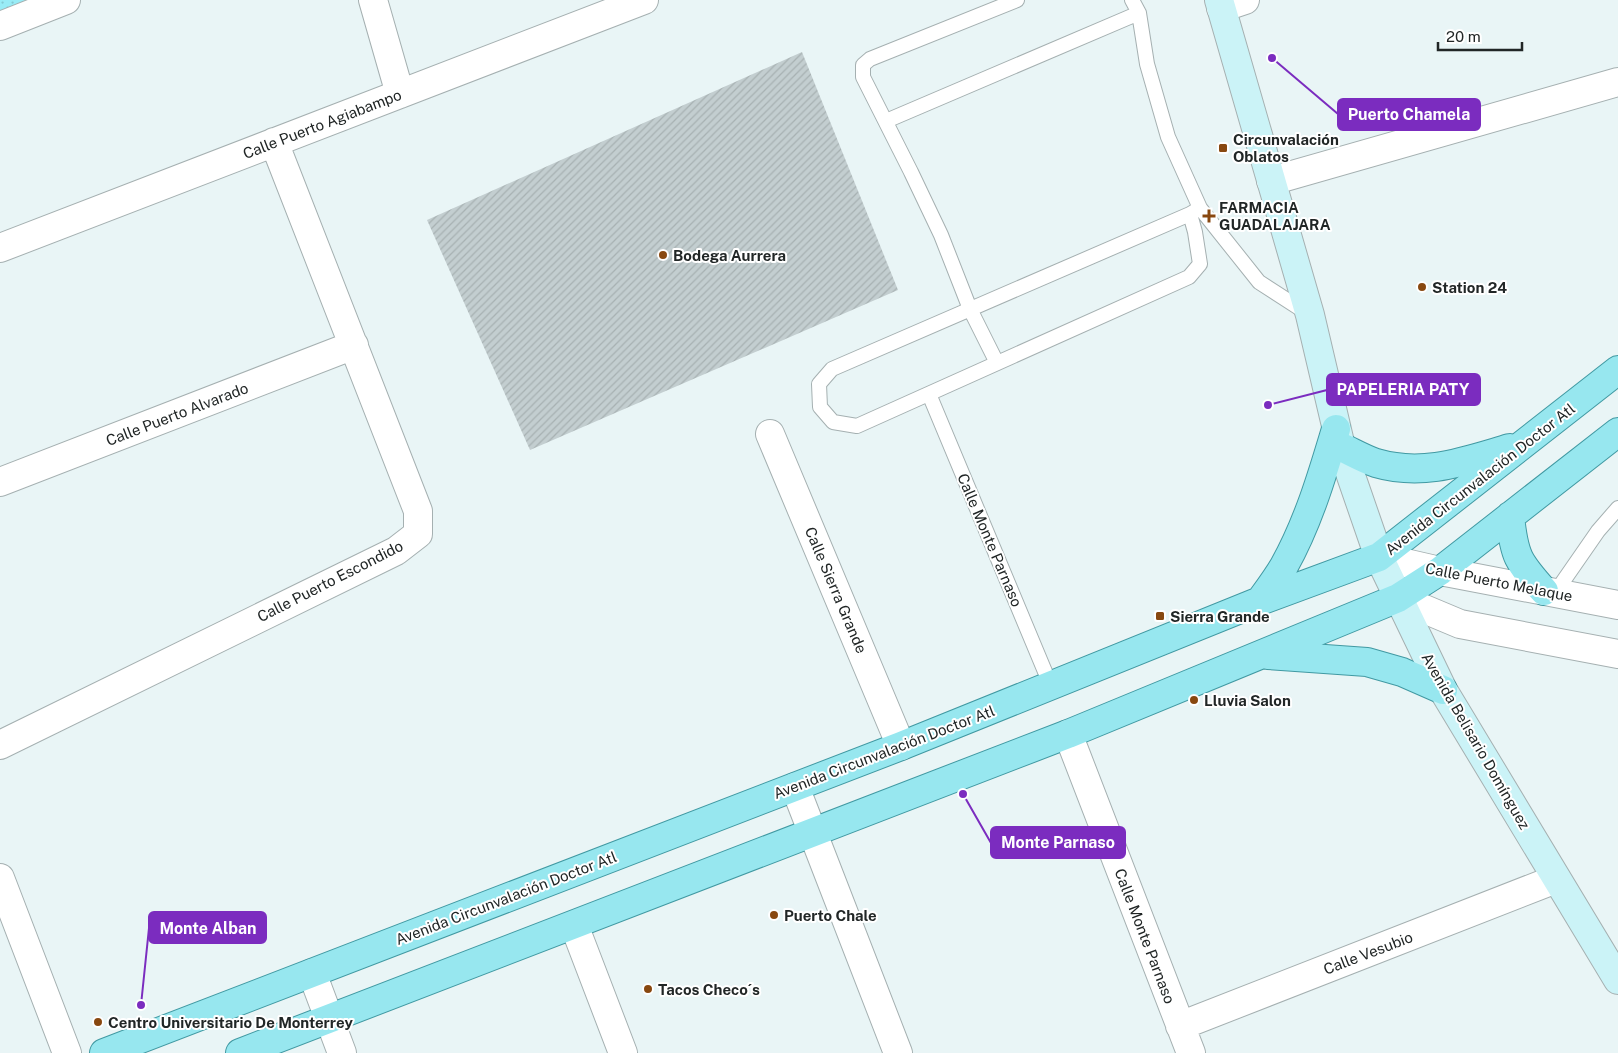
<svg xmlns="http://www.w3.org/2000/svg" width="1618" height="1053" viewBox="0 0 1618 1053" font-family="'Public Sans',sans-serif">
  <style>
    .park { fill: url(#park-dots) }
    .building { fill: url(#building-hatch) }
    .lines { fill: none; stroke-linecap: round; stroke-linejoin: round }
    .service-casing { stroke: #a5b0b1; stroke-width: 16 }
    .minor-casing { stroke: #a5b0b1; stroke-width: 30 }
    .secondary-casing { stroke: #a5b0b1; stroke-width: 30 }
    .primary-casing { stroke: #4199a2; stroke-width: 30 }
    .service { stroke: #fff; stroke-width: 14 }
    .minor { stroke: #fff; stroke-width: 28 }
    .secondary { stroke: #cbf3f7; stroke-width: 28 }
    .primary { stroke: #97e7ef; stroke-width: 28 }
    .poi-dot { fill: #884810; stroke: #fff; stroke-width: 2 }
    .labels { text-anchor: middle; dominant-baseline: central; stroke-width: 4; stroke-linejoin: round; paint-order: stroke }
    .street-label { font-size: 15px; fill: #212626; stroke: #fff }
    .poi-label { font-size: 15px; font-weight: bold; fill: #212626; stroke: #fff; text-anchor: start }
    .leader { fill: none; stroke: #7b2cbf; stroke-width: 2 }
    .callout-dot { fill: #7b2cbf; stroke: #fff; stroke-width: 2 }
    .callout { fill: #7b2cbf; stroke: #7b2cbf; stroke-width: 2 }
    .callout-label { font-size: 16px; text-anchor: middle; font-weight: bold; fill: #fff }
  </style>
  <defs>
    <pattern id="park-dots" width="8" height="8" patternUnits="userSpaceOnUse" patternTransform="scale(1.25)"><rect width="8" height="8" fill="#98ecf6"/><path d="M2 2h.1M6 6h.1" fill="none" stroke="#83cad3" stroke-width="1.8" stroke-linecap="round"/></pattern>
    <pattern id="building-hatch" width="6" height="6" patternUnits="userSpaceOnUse" patternTransform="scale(1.25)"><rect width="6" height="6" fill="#c3ced0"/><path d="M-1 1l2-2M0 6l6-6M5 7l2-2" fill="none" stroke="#a7b1b2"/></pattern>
  </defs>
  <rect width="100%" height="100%" fill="#e9f5f6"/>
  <path class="park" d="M 0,0 L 58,0 L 0,23 Z"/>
  <path class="building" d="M 802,52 L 898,290 L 530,450 L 427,220 Z"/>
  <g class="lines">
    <g class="service-casing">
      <path id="service" d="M 1132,0 L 1139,13 L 1147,64 L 1168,137 L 1200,208 L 1259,282 L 1307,313
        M 886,121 L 1139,13
        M 1190,214 L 1195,232 L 1200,264 L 1189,277 L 857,426 L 833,422 L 820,407 L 819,384 L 832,369 L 1190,214 L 1200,208
        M 997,363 L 970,309 L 941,235 L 911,172 L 863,77 L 863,65 L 870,59 L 1017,0
        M 929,394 L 1051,686
        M 1555,593 L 1598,531 L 1618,508"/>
    </g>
    <g class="minor-casing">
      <path id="minor" d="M 373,0 L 400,94
        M 1221,8 L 1245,0
        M 0,26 L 66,0
        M 1271,181 L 1618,82
        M 0,248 L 644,0
        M 770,434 L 901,746
        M 0,482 L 354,345
        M 1379,557 L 1440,571 L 1618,605
        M 1398,598 L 1460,624 L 1618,654
        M 1068,734 L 1191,1053
        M 0,745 L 396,551 L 418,534 L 418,511 L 274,142
        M 795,787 L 898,1053
        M 0,878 L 67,1053
        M 574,925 L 623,1053
        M 312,973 L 342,1053
        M 1180,1026 L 1556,879"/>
    </g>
    <g class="secondary-casing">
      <path id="secondary" d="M 1219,0 L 1310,315 L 1341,447 L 1379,557 L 1443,690 L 1618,980"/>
    </g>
    <g class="primary-casing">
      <path id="primary" d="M 1341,447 C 1352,452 1364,459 1376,463 C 1424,477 1465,461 1510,448
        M 1510,516 C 1514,556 1518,562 1544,591
        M 1260,601 C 1268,590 1277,578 1284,566 C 1308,523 1322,476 1336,429
        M 1268,655 L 1367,662 L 1402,672 L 1443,690
        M 104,1053 L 901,746 L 1260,601 L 1379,557 L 1618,370
        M 240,1053 L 1068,734 L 1398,598 L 1440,571 L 1618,432"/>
    </g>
    <use href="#service" class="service"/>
    <use href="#minor" class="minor"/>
    <use href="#secondary" class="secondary"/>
    <use href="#primary" class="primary"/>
  </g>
  <g class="poi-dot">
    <rect x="1218" y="143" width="10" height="10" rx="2.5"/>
    <path d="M1206.5 208.5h5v5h5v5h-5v5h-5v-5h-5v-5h5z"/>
    <circle cx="663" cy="255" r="5"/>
    <circle cx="1422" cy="287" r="5"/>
    <rect x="1155" y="611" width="10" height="10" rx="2.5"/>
    <circle cx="1194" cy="700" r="5"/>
    <circle cx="774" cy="915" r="5"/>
    <circle cx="648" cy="989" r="5"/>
    <circle cx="98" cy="1022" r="5"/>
  </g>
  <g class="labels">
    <g class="street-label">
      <text transform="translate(322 124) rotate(-21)">Calle Puerto Agiabampo</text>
      <text transform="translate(177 414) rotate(-21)">Calle Puerto Alvarado</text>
      <text transform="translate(1480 479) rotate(-38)">Avenida Circunvalación Doctor Atl</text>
      <text transform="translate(990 540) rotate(67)">Calle Monte Parnaso</text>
      <text transform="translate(330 581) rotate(-27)">Calle Puerto Escondido</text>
      <text transform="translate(1499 582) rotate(11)">Calle Puerto Melaque</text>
      <text transform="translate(836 590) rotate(67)">Calle Sierra Grande</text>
      <text transform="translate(1476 741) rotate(60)">Avenida Belisario Domínguez</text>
      <text transform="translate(884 752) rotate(-21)">Avenida Circunvalación Doctor Atl</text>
      <text transform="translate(506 898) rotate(-21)">Avenida Circunvalación Doctor Atl</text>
      <text transform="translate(1145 936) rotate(69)">Calle Monte Parnaso</text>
      <text transform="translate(1368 953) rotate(-21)">Calle Vesubio</text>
    </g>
    <g class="poi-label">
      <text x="1233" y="139">Circunvalación<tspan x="1233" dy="17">Oblatos</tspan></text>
      <text x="1219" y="207">FARMACIA<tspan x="1219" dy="17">GUADALAJARA</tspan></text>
      <text x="673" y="255">Bodega Aurrera</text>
      <text x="1432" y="287">Station 24</text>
      <text x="1170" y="616">Sierra Grande</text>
      <text x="1204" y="700">Lluvia Salon</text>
      <text x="784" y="915">Puerto Chale</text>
      <text x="658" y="989">Tacos Checo´s</text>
      <text x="108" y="1022">Centro Universitario De Monterrey</text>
    </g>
  </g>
  <path class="leader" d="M1272 58L1338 114M1268 405L1327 390M963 794L991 843M141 1005L149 928"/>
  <g class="callout-dot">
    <circle cx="1272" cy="58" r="5"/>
    <circle cx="1268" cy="405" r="5"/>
    <circle cx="963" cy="794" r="5"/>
    <circle cx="141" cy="1005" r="5"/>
  </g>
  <g class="callout">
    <rect x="1338" y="99" width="142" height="31" rx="5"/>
    <rect x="1327" y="374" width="153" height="31" rx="5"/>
    <rect x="991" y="827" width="134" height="31" rx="5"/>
    <rect x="149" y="912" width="117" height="31" rx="5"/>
  </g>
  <g class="callout-label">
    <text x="1409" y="120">Puerto Chamela</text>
    <text x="1403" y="395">PAPELERIA PATY</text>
    <text x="1058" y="848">Monte Parnaso</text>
    <text x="208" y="934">Monte Alban</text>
  </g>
  <path d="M1438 42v8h84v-8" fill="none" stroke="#212626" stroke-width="2.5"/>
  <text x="1446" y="42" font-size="15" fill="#212626" stroke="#ffffff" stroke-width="4" paint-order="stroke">20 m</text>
</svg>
